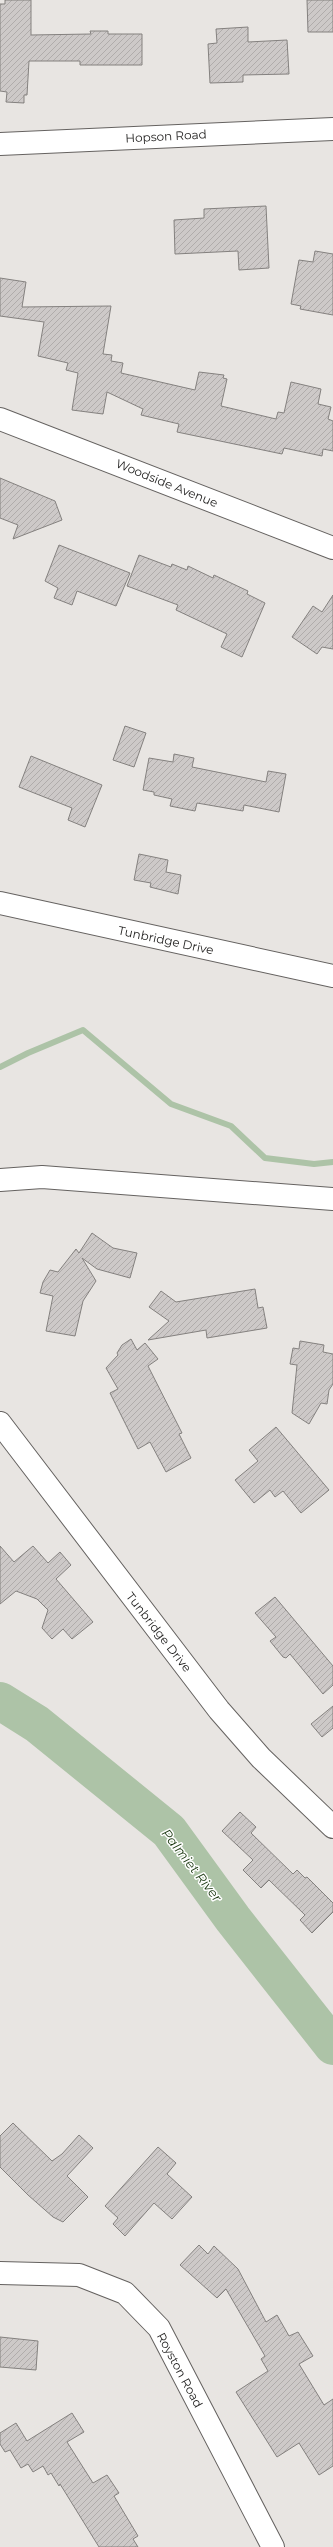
<svg xmlns="http://www.w3.org/2000/svg" width="333" height="2547" viewBox="0 0 333 2547" font-family="Montserrat,sans-serif">
  <style>
    .lines { fill: none; stroke-linecap: round; stroke-linejoin: round }
    .stream { stroke: #adc3a7; stroke-width: 6 }
    .river { stroke: #adc3a7; stroke-width: 38 }
    .building { fill: url(#building-hatch); stroke: #84817f }
    .street-casing { stroke: #656260; stroke-width: 24 }
    .street { stroke: #fff; stroke-width: 22 }
    .labels { text-anchor: middle; dominant-baseline: central; stroke-width: 3; stroke-linejoin: round; paint-order: stroke }
    .street-label { font-size: 12px; fill: #1d1c1b; stroke: #fff }
    .water-label { font-size: 13px; font-style: italic; fill: #1a3810; stroke: #fff }
  </style>
  <defs>
    <pattern id="building-hatch" width="6" height="6" patternUnits="userSpaceOnUse"><rect width="6" height="6" fill="#cdc9c8"/><path d="M-1 1l2-2M0 6l6-6M5 7l2-2" fill="none" stroke="#b0acab"/></pattern>
  </defs>
  <rect width="100%" height="100%" fill="#e8e5e2"/>
  <g class="lines">
    <path class="stream" d="M 0,1067 L 28,1053 L 83,1030 L 171,1104 L 231,1126 L 265,1158 L 314,1164 L 333,1162"/>
    <path class="river" d="M 0,1701 L 37,1724 L 169,1831 L 233,1919 L 333,2046"/>
  </g>
  <path class="building" d="M 5,0 L 31,0 L 31,35 L 91,34 L 90,31 L 108,31 L 108,34 L 142,34 L 142,65 L 80,65 L 80,61 L 29,61 L 27,95 L 24,95 L 24,103 L 6,102 L 7,92 L 0,91 L 0,4 L 5,4 Z
    M 307,0 L 333,0 L 333,32 L 308,32 Z
    M 248,27 L 248,42 L 287,40 L 289,74 L 243,75 L 243,82 L 210,83 L 208,44 L 217,43 L 216,29 Z
    M 266,206 L 269,268 L 239,270 L 238,251 L 175,254 L 174,220 L 204,218 L 204,209 Z
    M 315,251 L 333,254 L 333,315 L 300,309 L 301,306 L 291,304 L 299,260 L 313,262 Z
    M 0,278 L 26,282 L 22,307 L 111,306 L 103,354 L 112,355 L 111,361 L 123,363 L 121,373 L 195,390 L 199,372 L 224,375 L 223,378 L 227,379 L 221,406 L 276,419 L 278,412 L 284,413 L 291,382 L 321,389 L 318,404 L 331,407 L 328,419 L 333,421 L 333,451 L 323,449 L 322,456 L 284,448 L 282,454 L 177,432 L 179,424 L 141,415 L 143,409 L 107,392 L 103,414 L 72,410 L 78,373 L 66,370 L 68,363 L 38,356 L 44,322 L 0,316 Z
    M 0,478 L 55,501 L 62,520 L 13,539 L 18,525 L 0,518 Z
    M 59,545 L 130,573 L 116,606 L 77,591 L 72,605 L 54,598 L 58,588 L 45,581 Z
    M 139,555 L 171,567 L 172,564 L 187,570 L 188,566 L 213,578 L 214,575 L 248,591 L 247,594 L 265,603 L 242,657 L 221,647 L 227,634 L 176,610 L 178,605 L 127,586 Z
    M 333,595 L 333,649 L 322,647 L 317,654 L 292,637 L 313,606 L 322,612 Z
    M 125,726 L 146,733 L 134,767 L 113,760 Z
    M 174,754 L 194,758 L 192,767 L 266,782 L 268,771 L 286,774 L 279,812 L 244,805 L 243,811 L 197,803 L 195,811 L 170,806 L 172,799 L 154,795 L 154,792 L 143,790 L 149,758 L 173,762 Z
    M 31,756 L 102,785 L 85,827 L 68,820 L 72,808 L 19,787 Z
    M 139,854 L 168,860 L 166,872 L 181,875 L 178,894 L 150,887 L 151,883 L 134,880 Z
    M 92,1233 L 113,1248 L 137,1253 L 130,1278 L 97,1269 L 82,1258 L 96,1281 L 83,1301 L 75,1336 L 46,1331 L 53,1296 L 40,1293 L 43,1282 L 50,1270 L 58,1272 L 76,1249 L 79,1253 Z
    M 255,1289 L 258,1308 L 263,1307 L 267,1328 L 207,1338 L 206,1330 L 148,1340 L 169,1321 L 149,1307 L 161,1291 L 176,1302 Z
    M 131,1339 L 137,1350 L 145,1343 L 158,1359 L 148,1366 L 182,1433 L 179,1434 L 191,1458 L 166,1472 L 150,1442 L 138,1449 L 110,1393 L 118,1389 L 106,1368 L 118,1355 L 117,1353 L 122,1345 Z
    M 300,1341 L 324,1345 L 323,1352 L 333,1354 L 333,1384 L 329,1390 L 327,1404 L 321,1403 L 309,1424 L 292,1413 L 297,1365 L 290,1364 L 293,1348 L 299,1349 Z
    M 276,1427 L 329,1490 L 301,1513 L 283,1491 L 275,1497 L 270,1490 L 254,1503 L 235,1480 L 258,1461 L 249,1450 Z
    M 0,1546 L 14,1562 L 33,1546 L 48,1563 L 60,1552 L 71,1565 L 56,1579 L 93,1622 L 72,1639 L 63,1629 L 52,1639 L 42,1628 L 48,1610 L 37,1599 L 16,1591 L 0,1604 Z
    M 275,1597 L 333,1666 L 333,1685 L 323,1694 L 290,1654 L 286,1658 L 283,1657 L 270,1641 L 276,1637 L 255,1613 Z
    M 333,1706 L 333,1728 L 322,1737 L 311,1724 Z
    M 240,1812 L 256,1827 L 251,1833 L 293,1874 L 297,1870 L 305,1878 L 307,1877 L 333,1903 L 333,1912 L 312,1933 L 300,1920 L 305,1915 L 269,1880 L 261,1888 L 243,1870 L 253,1860 L 222,1831 Z
    M 13,2123 L 52,2161 L 62,2154 L 79,2135 L 93,2148 L 67,2176 L 88,2197 L 63,2222 L 53,2217 L 28,2195 L 0,2167 L 0,2136 Z
    M 158,2147 L 176,2163 L 167,2174 L 192,2197 L 172,2219 L 154,2203 L 125,2236 L 113,2224 L 118,2218 L 105,2206 Z
    M 199,2245 L 208,2254 L 214,2246 L 238,2269 L 266,2322 L 277,2315 L 289,2336 L 298,2332 L 313,2356 L 299,2364 L 324,2405 L 333,2399 L 333,2466 L 319,2475 L 299,2443 L 277,2457 L 236,2392 L 268,2371 L 261,2359 L 265,2356 L 226,2289 L 217,2298 L 180,2265 Z
    M 0,2337 L 38,2341 L 36,2370 L 0,2367 Z
    M 72,2413 L 84,2432 L 67,2442 L 93,2483 L 107,2475 L 119,2493 L 114,2496 L 138,2536 L 133,2539 L 138,2547 L 99,2547 L 60,2484 L 59,2486 L 51,2473 L 48,2475 L 43,2466 L 33,2472 L 28,2464 L 21,2468 L 10,2450 L 5,2452 L 0,2444 L 0,2433 L 16,2423 L 27,2441 Z"/>
  <g class="lines">
    <g class="street-casing">
      <path id="street" d="M 0,144 L 333,129
        M 0,419 L 333,548
        M 0,903 L 333,976
        M 0,1180 L 42,1177 L 333,1199
        M 0,1423 L 219,1710 L 261,1758 L 333,1827
        M 0,2273 L 79,2275 L 125,2293 L 159,2328 L 273,2547"/>
    </g>
    <use href="#street" class="street"/>
  </g>
  <g class="labels">
    <g class="street-label">
      <text transform="translate(166 136) rotate(-3)">Hopson Road</text>
      <text transform="translate(167 483) rotate(22)">Woodside Avenue</text>
      <text transform="translate(166 940) rotate(12)">Tunbridge Drive</text>
      <text transform="translate(159 1632) rotate(52)">Tunbridge Drive</text>
      <text transform="translate(180 2370) rotate(62)">Royston Road</text>
    </g>
    <g class="water-label">
      <text transform="translate(192 1865) rotate(52)">Palmiet River</text>
    </g>
  </g>
</svg>
